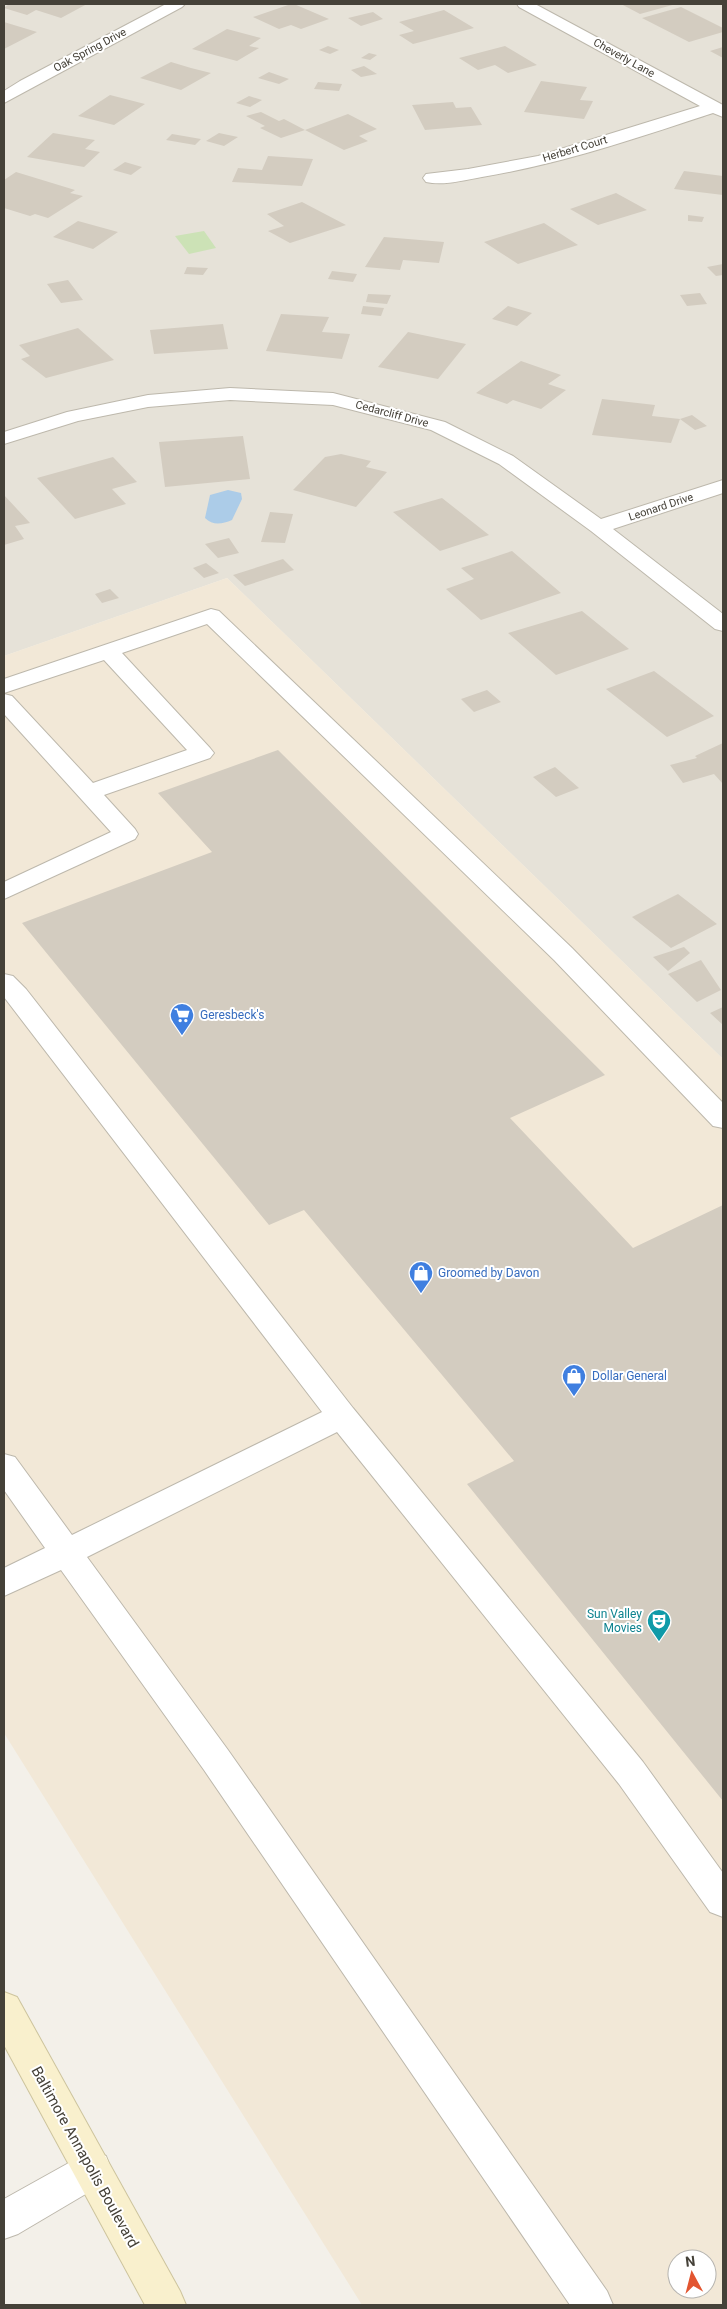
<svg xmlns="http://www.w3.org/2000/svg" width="727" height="2309" viewBox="0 0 727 2309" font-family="Roboto,sans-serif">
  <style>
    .residential { fill: #e6e2d8 }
    .commercial { fill: #f2e8d7; fill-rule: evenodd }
    .green { fill: #cce2b6 }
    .water { fill: #accce8 }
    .building { fill: #d3ccc0 }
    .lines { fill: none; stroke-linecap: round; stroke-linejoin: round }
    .lane-casing { stroke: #bdb8ac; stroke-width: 2 }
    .street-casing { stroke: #bdb8ac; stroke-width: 2 }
    .secondary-casing { stroke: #cdc49d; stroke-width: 2 }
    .lane { fill: #fff; fill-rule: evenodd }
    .street { fill: #fff; fill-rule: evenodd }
    .secondary { fill: #f9f0cd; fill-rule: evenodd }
    .labels { text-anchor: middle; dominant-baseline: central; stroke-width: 4; stroke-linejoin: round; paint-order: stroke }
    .far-street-label { font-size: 11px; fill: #454138; stroke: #fff }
    .shop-label { font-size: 12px; fill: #366cbe; stroke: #fff; text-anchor: start }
    .culture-label { font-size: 12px; fill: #0d838f; stroke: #fff; text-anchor: end }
    .near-street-label { font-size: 15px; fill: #454138; stroke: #fff }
  </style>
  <rect width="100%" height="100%" fill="#f3f0e9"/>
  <path class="residential" d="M 4,4 L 723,4 L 723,1059 L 227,578 L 4,656 Z"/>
  <path class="commercial" d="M 227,578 L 723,1059 L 723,2305 L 362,2305 L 4,1733 L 4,656 ZM 677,2259 L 707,2259 L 707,2289 L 677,2289 Z"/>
  <path class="green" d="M 204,231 L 216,248 L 189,254 L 175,236 Z"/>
  <path class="water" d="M 228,490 L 241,493 L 242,499 L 232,520 C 222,524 213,526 205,518 L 210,495 Z"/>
  <path class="building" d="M 9,4 L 87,4 L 61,18 L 36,10 L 27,15 L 4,8 Z
    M 291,4 L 294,4 L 329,19 L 301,29 L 291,25 L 279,29 L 253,17 Z
    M 621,4 L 676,4 L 640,14 Z
    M 681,7 L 723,28 L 723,32 L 689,42 L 642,18 Z
    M 444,10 L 474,28 L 413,44 L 399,35 L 414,31 L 399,22 Z
    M 373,12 L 383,19 L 361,26 L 348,18 Z
    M 4,22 L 37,32 L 4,49 Z
    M 227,29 L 261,38 L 249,46 L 259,48 L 237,61 L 192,49 Z
    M 328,46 L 339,50 L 330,54 L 319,50 Z
    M 505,46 L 537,65 L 508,73 L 495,65 L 478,70 L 459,58 Z
    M 723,47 L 723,58 L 710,51 Z
    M 369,53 L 377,55 L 370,60 L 361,58 Z
    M 171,62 L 191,68 L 211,73 L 181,90 L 140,78 Z
    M 364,66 L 377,74 L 361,77 L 351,70 Z
    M 269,72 L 289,79 L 279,84 L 258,78 Z
    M 541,81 L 587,87 L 580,100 L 593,101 L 584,119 L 524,112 Z
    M 318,82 L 342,84 L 339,91 L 314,89 Z
    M 110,95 L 145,104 L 114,125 L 78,116 Z
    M 249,96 L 262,100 L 250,107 L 236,103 Z
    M 453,102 L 456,108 L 471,107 L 482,125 L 425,130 L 412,105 Z
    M 261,112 L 279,121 L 284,119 L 305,130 L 281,138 L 260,128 L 265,126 L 246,116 Z
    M 348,114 L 377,129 L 359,136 L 368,141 L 344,150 L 305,130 Z
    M 53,133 L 95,140 L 85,149 L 100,152 L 84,167 L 27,157 Z
    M 219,133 L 238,137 L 224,146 L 206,141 Z
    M 172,134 L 201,139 L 195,145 L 166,140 Z
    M 268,156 L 313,159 L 302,186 L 232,182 L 238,168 L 262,170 Z
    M 125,162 L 142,167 L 131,175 L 113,170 Z
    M 684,171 L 723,176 L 723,195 L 674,189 Z
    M 16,172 L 75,190 L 70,193 L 83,196 L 48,218 L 35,214 L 30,216 L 4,208 L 4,180 Z
    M 616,193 L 647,210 L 598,225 L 570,209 Z
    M 302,202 L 346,225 L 290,243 L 268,231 L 284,226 L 267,214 Z
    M 688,215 L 704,217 L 702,222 L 688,221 Z
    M 78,221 L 118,232 L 93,249 L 53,237 Z
    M 544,223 L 578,245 L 518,264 L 484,242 Z
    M 384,237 L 444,242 L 439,263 L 403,260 L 400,270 L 365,267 Z
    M 723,264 L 723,275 L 716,276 L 707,267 Z
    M 187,267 L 208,268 L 203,275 L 184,274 Z
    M 332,271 L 357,274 L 353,282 L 328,279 Z
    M 68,280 L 83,300 L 61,303 L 47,284 Z
    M 700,293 L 707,304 L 687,306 L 680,295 Z
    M 368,294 L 391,295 L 387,304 L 366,302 Z
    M 363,306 L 384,308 L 381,316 L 361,314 Z
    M 508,306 L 532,313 L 517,326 L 492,319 Z
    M 281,314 L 329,317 L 322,332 L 350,334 L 342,359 L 266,351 Z
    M 223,324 L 228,349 L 154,354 L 150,330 Z
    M 78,328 L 114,360 L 46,378 L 21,359 L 30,356 L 19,345 Z
    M 408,332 L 466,344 L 438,379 L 378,367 Z
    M 521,361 L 561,375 L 548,384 L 566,390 L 541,409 L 513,400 L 507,404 L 476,393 Z
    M 602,399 L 655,405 L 652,416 L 680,419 L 692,415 L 707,426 L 695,430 L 680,419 L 671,443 L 592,435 Z
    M 243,436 L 250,479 L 165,487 L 159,442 Z
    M 341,454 L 371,461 L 366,467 L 387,472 L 356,507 L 293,490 L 325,457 Z
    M 113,457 L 137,482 L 112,489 L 126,504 L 75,519 L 37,478 Z
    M 4,495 L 30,523 L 15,526 L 24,539 L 4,545 Z
    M 442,498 L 489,535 L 440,551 L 393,512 Z
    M 270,512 L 293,514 L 285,543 L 261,542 Z
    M 229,538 L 239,553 L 218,558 L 205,544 Z
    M 512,551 L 561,593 L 481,620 L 446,589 L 474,579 L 461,568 Z
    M 283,559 L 294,570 L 245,586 L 233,575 Z
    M 206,563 L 219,573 L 204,578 L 193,568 Z
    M 110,589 L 119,598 L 102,603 L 95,594 Z
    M 582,611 L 629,649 L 556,675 L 508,633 Z
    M 654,671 L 714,716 L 667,737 L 606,689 Z
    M 487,690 L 501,702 L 474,712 L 461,699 Z
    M 723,743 L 723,784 L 714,774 L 683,783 L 670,765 L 697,758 L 695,756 Z
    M 278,750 L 605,1075 L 510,1118 L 633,1248 L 723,1205 L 723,1801 L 467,1484 L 514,1461 L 304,1210 L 269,1225 L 22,923 L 212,852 L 158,793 Z
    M 555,767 L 579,788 L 556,797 L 533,777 Z
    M 678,894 L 717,924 L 671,948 L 632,917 Z
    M 684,947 L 690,953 L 668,971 L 653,957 Z
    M 701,960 L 721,990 L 697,1002 L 668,974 Z
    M 723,1007 L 723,1025 L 710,1013 Z"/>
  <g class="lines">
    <g class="lane-casing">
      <path id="lane" d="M 211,609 L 219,611 L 572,948 L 723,1103 L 723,1128 L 713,1126 L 554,960 L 207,624 L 122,653 L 210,748 L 214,753 L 210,758 L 104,795 L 135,829 L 138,834 L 135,839 L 4,899 L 4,882 L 111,832 L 4,714 L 4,694 L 12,696 L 93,783 L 187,750 L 104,660 L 4,693 L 4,679 Z
        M 4,974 L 13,976 L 26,989 L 353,1408 L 643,1762 L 723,1873 L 723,1917 L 710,1912 L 619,1784 L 337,1432 L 87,1557 L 228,1750 L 607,2291 L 613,2305 L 570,2305 L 204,1770 L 61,1570 L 4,1596 L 4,1568 L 45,1548 L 4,1490 L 4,1454 L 15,1457 L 72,1535 L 322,1412 L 4,997 Z
        M 92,2150 L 106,2156 L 111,2169 L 106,2182 L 18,2234 L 4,2239 L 4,2199 Z"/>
    </g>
    <g class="street-casing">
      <path id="street" d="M 166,4 L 185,4 L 182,7 L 4,103 L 4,91 L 20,81 Z
        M 517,4 L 535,4 L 721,104 L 723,105 L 723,117 L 713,113 C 637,138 561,164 482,177 C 465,180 443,186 426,182 L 423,178 L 426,174 L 468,169 L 538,156 L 700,106 L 519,7 Z
        M 230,388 L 333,393 L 445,422 L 513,456 L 601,519 L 723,480 L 723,493 L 613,529 L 723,614 L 723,631 L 715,629 L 591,531 L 499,464 L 431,430 L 333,405 L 230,400 L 148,407 L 78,421 L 4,444 L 4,432 L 67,412 L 148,395 Z"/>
    </g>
    <g class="secondary-casing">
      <path id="secondary" d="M 4,1992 L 17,1997 L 180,2291 L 186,2305 L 145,2305 L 4,2045 Z"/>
    </g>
    <use href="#lane" class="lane"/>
    <use href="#street" class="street"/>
    <use href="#secondary" class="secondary"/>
  </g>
  <defs>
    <g id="supermarket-pin" transform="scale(1.25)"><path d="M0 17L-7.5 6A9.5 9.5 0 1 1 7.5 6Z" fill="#3f7fe0" stroke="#fff"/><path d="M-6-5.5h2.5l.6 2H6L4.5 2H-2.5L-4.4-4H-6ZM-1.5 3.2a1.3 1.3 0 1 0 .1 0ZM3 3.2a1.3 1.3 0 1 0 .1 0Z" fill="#fff"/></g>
    <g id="shop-pin" transform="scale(1.25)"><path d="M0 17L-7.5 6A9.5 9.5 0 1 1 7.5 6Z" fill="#3f7fe0" stroke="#fff"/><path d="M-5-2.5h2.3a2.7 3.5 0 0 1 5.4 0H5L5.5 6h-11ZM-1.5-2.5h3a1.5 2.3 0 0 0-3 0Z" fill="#fff"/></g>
    <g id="theatre-pin" transform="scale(1.25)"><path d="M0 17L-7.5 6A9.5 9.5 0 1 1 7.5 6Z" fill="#0f9aa8" stroke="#fff"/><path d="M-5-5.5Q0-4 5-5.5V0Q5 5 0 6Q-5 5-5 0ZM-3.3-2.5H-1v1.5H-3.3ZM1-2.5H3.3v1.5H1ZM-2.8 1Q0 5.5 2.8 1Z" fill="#fff"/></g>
  </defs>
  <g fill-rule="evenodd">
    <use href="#supermarket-pin" x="182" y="1015"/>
    <use href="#shop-pin" x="421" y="1273"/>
    <use href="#shop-pin" x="574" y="1376"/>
    <use href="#theatre-pin" x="659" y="1621"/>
  </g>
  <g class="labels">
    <g class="far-street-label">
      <text transform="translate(90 50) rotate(-28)">Oak Spring Drive</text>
      <text transform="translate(624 58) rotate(29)">Cheverly Lane</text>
      <text transform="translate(575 149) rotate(-17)">Herbert Court</text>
      <text transform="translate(392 414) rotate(15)">Cedarcliff Drive</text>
      <text transform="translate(661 507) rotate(-18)">Leonard Drive</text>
    </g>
    <g class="shop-label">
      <text x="200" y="1015">Geresbeck's</text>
      <text x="438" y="1273">Groomed by Davon</text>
      <text x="592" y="1376">Dollar General</text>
    </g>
    <g class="culture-label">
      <text x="642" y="1614">Sun Valley<tspan x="642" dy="14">Movies</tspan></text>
    </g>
    <g class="near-street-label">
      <text transform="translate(85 2157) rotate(61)">Baltimore Annapolis Boulevard</text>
    </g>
  </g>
  <rect width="727" height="2309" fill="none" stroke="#454138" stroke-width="10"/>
  <g transform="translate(692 2274) rotate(353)"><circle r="24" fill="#ffffff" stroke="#b5b3af"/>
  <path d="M0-4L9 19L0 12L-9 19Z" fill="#e25530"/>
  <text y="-8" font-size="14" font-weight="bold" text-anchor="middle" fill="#454138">N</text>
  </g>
</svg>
